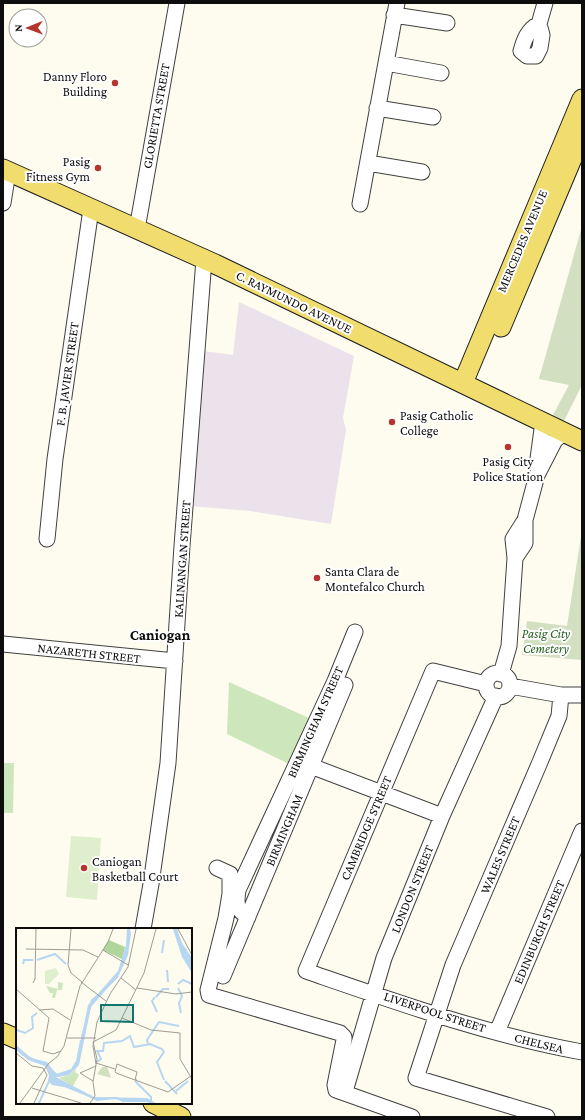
<svg xmlns="http://www.w3.org/2000/svg" width="585" height="1120" viewBox="0 0 585 1120" font-family="'Crimson Pro',serif">
  <style>
    .industrial { fill: #ece2ec }
    .green { fill: #cde6bb }
    .cemetery { fill: #d2dfc1 }
    .pitch { fill: #dfeecc }
    .lines { fill: none; stroke-linecap: round; stroke-linejoin: round }
    .minor-casing { stroke: #404040; stroke-width: 17 }
    .major-casing { stroke: #1e1e1e; stroke-width: 21 }
    .minor { stroke: #fff; stroke-width: 15 }
    .major { stroke: #f0dd6d; stroke-width: 19 }
    .poi-dot { fill: #b5352e; stroke: #fff; stroke-width: 1.5 }
    .labels { text-anchor: middle; dominant-baseline: central; stroke-width: 4; stroke-linejoin: round; paint-order: stroke }
    .poi-label { font-size: 13px; fill: #0d0d0d; stroke: #fff; text-anchor: start }
    .street-label { font-size: 13px; fill: #0d0d0d; stroke: #fff }
    .park-label { font-size: 13px; font-style: italic; fill: #296122; stroke: #fff }
    .quarter-label { font-size: 15px; font-weight: bold; fill: #0d0d0d; stroke: #fff }
    .inset-river { fill: none; stroke: #b7d6f2; stroke-width: 2 }
    .inset-road { fill: none; stroke: #9e9c95; stroke-width: 1 }
    .view { fill: #0f766e; fill-opacity: 0.15; stroke: #0f766e; stroke-width: 2 }
    .inset-edge { fill: none; stroke: #0d0d0d; stroke-width: 2 }
  </style>
  <rect width="100%" height="100%" fill="#fefcef"/>
  <path class="industrial" d="M 239,302 L 354,356 L 343,418 L 346,430 L 331,524 L 250,511 L 189,506 L 203,351 L 233,355 Z"/>
  <path class="green" d="M 229,682 L 309,718 L 293,766 L 227,734 Z
    M 3,763 L 14,763 L 13,813 L 3,813 Z"/>
  <path class="cemetery" d="M 582,226 L 582,385 L 564,421 L 553,415 L 569,385 L 539,379 Z
    M 582,530 L 582,660 L 522,655 L 527,621 L 567,626 Z"/>
  <path class="pitch" d="M 71,836 L 101,838 L 97,900 L 66,897 Z"/>
  <g class="lines">
    <g class="minor-casing">
      <path id="minor" d="M 394,15 L 447,23
        M 539,24 C 528,29 524,40 521,51 L 527,56 L 536,56 L 540,48 L 542,35 L 539,24 L 545,3
        M 386,63 L 441,73
        M 377,108 L 433,117
        M 368,163 L 422,172
        M 3,203 L 8,172
        M 360,204 L 397,3
        M 137,229 L 177,3
        M 537,466 L 543,422
        M 47,539 L 55,459 L 91,209
        M 515,558 L 525,543 L 525,520 L 537,475 L 555,440 L 564,433
        M 3,644 L 175,661
        M486 685a12 12 0 1 1 24 0a12 12 0 1 1-24 0Z
        M 501,674 L 509,646 L 515,558 L 513,539 L 525,520
        M 486,684 L 433,671 L 306,971 C 396,1002 488,1035 582,1052
        M 510,686 L 561,695 L 582,695
        M 303,763 L 442,816
        M 217,868 L 230,874 L 230,894 L 226,918 L 208,990 L 209,995 L 340,1033 L 344,1037 L 344,1040 L 335,1085 L 336,1090 L 412,1117
        M 248,917 C 236,910 236,903 238,890 L 335,681 L 355,632
        M 143,929 L 151,884 L 168,763 L 182,546 L 204,259
        M 223,976 L 345,685
        M 497,1032 L 582,831
        M 346,1088 L 384,958 L 442,816 L 496,696
        M 547,1117 L 416,1078 L 453,965 L 540,762 L 559,716 L 561,695"/>
    </g>
    <g class="major-casing">
      <path id="major" d="M 3,169 L 215,264 L 582,441
        M 501,327 L 582,135
        M 463,383 L 582,99
        M 3,1033 L 17,1039
        M 153,1103 L 181,1117"/>
    </g>
    <use href="#minor" class="minor"/>
    <use href="#major" class="major"/>
  </g>
  <g class="poi-dot">
    <circle cx="115" cy="83" r="4"/>
    <circle cx="98" cy="168" r="4"/>
    <circle cx="392" cy="422" r="4"/>
    <circle cx="508" cy="447" r="4"/>
    <circle cx="317" cy="578" r="4"/>
    <circle cx="84" cy="868" r="4"/>
  </g>
  <g class="labels">
    <g class="poi-label">
      <text x="107" y="76" text-anchor="end">Danny Floro<tspan x="107" dy="15">Building</tspan></text>
      <text x="90" y="161" text-anchor="end">Pasig<tspan x="90" dy="15">Fitness Gym</tspan></text>
      <text x="400" y="415">Pasig Catholic<tspan x="400" dy="15">College</tspan></text>
      <text x="508" y="461" text-anchor="middle">Pasig City<tspan x="508" dy="15">Police Station</tspan></text>
      <text x="325" y="571">Santa Clara de<tspan x="325" dy="15">Montefalco Church</tspan></text>
      <text x="92" y="861">Caniogan<tspan x="92" dy="15">Basketball Court</tspan></text>
    </g>
    <g class="street-label">
      <text transform="translate(156 116) rotate(-80)">GLORIETTA STREET</text>
      <text transform="translate(522 241) rotate(-67)">MERCEDES AVENUE</text>
      <text transform="translate(294 302) rotate(26)">C. RAYMUNDO AVENUE</text>
      <text transform="translate(67 374) rotate(-82)">F. B. JAVIER STREET</text>
      <text transform="translate(182 559) rotate(-86)">KALINANGAN STREET</text>
      <text transform="translate(89 653) rotate(6)">NAZARETH STREET</text>
      <text transform="translate(315 722) rotate(-66)">BIRMINGHAM STREET</text>
      <text transform="translate(366 828) rotate(-67)">CAMBRIDGE STREET</text>
      <text transform="translate(284 830) rotate(-67)">BIRMINGHAM</text>
      <text transform="translate(500 855) rotate(-67)">WALES STREET</text>
      <text transform="translate(412 889) rotate(-68)">LONDON STREET</text>
      <text transform="translate(539 932) rotate(-67)">EDINBURGH STREET</text>
      <text transform="translate(435 1012) rotate(18)">LIVERPOOL STREET</text>
      <text transform="translate(539 1043) rotate(14)">CHELSEA</text>
    </g>
    <g class="park-label">
      <text x="546" y="633">Pasig City<tspan x="546" dy="15">Cemetery</tspan></text>
    </g>
    <g class="quarter-label">
      <text x="160" y="635">Caniogan</text>
    </g>
  </g>
  <g transform="translate(16 928)">
    <rect width="176" height="176" fill="#fefcef"/>
    <path d="M 42,54 L 47,55 L 46,62 L 41,62 L 39,70 L 36,70 L 37,65 L 34,65 L 30,58 L 42,61 ZM 60,141 L 59,144 L 63,147 L 57,158 L 43,150 L 53,147 Z" fill="#cde6bb"/>
    <path d="M 93,12 L 109,19 L 106,31 L 87,22 Z" fill="#b0d69b"/>
    <path d="M 91,138 L 95,150 L 81,146 L 86,139 Z" fill="#d2dfc1"/>
    <path d="M 40,40 L 43,46 L 33,56 L 29,56 L 29,43 Z" fill="#dfeecc"/>
    <path d="M 111,1 L 114,1 L 115,6 L 112,27 L 103,47 L 75,79 L 63,137 L 53,147 L 40,149 L 78,169 L 131,170 L 140,175 L 98,171 L 81,173 L 54,160 L 36,157 L 32,153 L 33,147 L 29,138 L 12,132 L 0,121 L 0,117 L 15,130 L 31,134 L 40,146 L 55,141 L 61,131 L 72,77 L 102,43 L 110,17 ZM 157,1 L 161,1 L 166,15 L 176,30 L 176,45 L 166,29 Z" fill="#b7d6f2"/>
    <path class="inset-river" d="M 146,25 L 148,12M 21,32 L 39,26 L 50,36M 7,36 L 8,32 L 17,32M 151,42 L 152,54M 162,56 L 167,52 L 176,56M 162,60 L 166,68 L 163,75 L 165,85M 84,66 L 102,48M 139,69 L 136,73 L 141,84M 140,69 L 147,61 L 153,61M 1,102 L 9,105 L 17,100 L 16,89 L 21,85M 66,109 L 76,72 L 81,68M 132,117 L 131,112 L 143,94 L 163,98M 0,120 L 7,127 L 30,137M 81,134 L 85,131 L 81,123 L 87,123 L 88,115 L 106,113 L 114,108 L 118,119 L 134,116 L 146,121 L 148,124 L 141,134 L 148,152M 32,139 L 42,148 L 51,146 L 60,139 L 65,112M 33,144 L 36,153 L 76,169M 119,153 L 135,169 L 135,173M 149,153 L 161,166M 160,163 L 172,153M 79,171 L 101,170 L 107,173 L 132,173 L 136,175M 23,175 L 34,151"/>
    <path class="inset-road" d="M 55,1 L 52,37 L 55,45 L 66,54M 162,1 L 176,27M 10,21 L 67,22 L 82,29M 87,22 L 112,37M 105,50 L 120,62M 65,54 L 90,73M 17,55 L 19,51 L 20,1M 121,60 L 160,66 L 176,64M 0,61 L 33,90 L 27,123 L 37,126 L 45,123M 23,82 L 37,81 L 54,92M 106,90 L 135,102 L 164,105 L 164,131 L 176,151M 51,110 L 80,110M 77,114 L 100,102 L 128,45 L 140,1M 0,125 L 16,138 L 27,140 L 31,147 L 18,175M 80,135 L 99,141M 80,136 L 77,118 L 81,94 L 94,66 L 112,39 L 120,1M 119,152 L 152,164 L 175,148M 119,152 L 121,144 L 101,136 L 99,144 L 100,145 L 119,152 L 121,152M 77,153 L 64,145 L 80,138M 16,160 L 65,175M 4,175 L 33,135 L 41,129 L 48,118 L 64,58 L 92,14 L 97,1M 74,175 L 79,168 L 77,154 L 81,131 L 77,114"/>
    <path class="view" d="M 85,77 L 117,77 L 117,94 L 85,93 Z"/>
    <rect width="176" height="176" class="inset-edge"/>
  </g>
  <rect width="585" height="1120" fill="none" stroke="#0d0d0d" stroke-width="8"/>
  <g transform="translate(28 28) rotate(269)"><circle r="19" fill="#ffffff" stroke="#9e9e9e"/>
  <path d="M0-3L7 15L0 10L-7 15Z" fill="#b5352e"/>
  <text y="-6" font-size="11" font-weight="bold" text-anchor="middle" fill="#0d0d0d">N</text>
  </g>
</svg>
